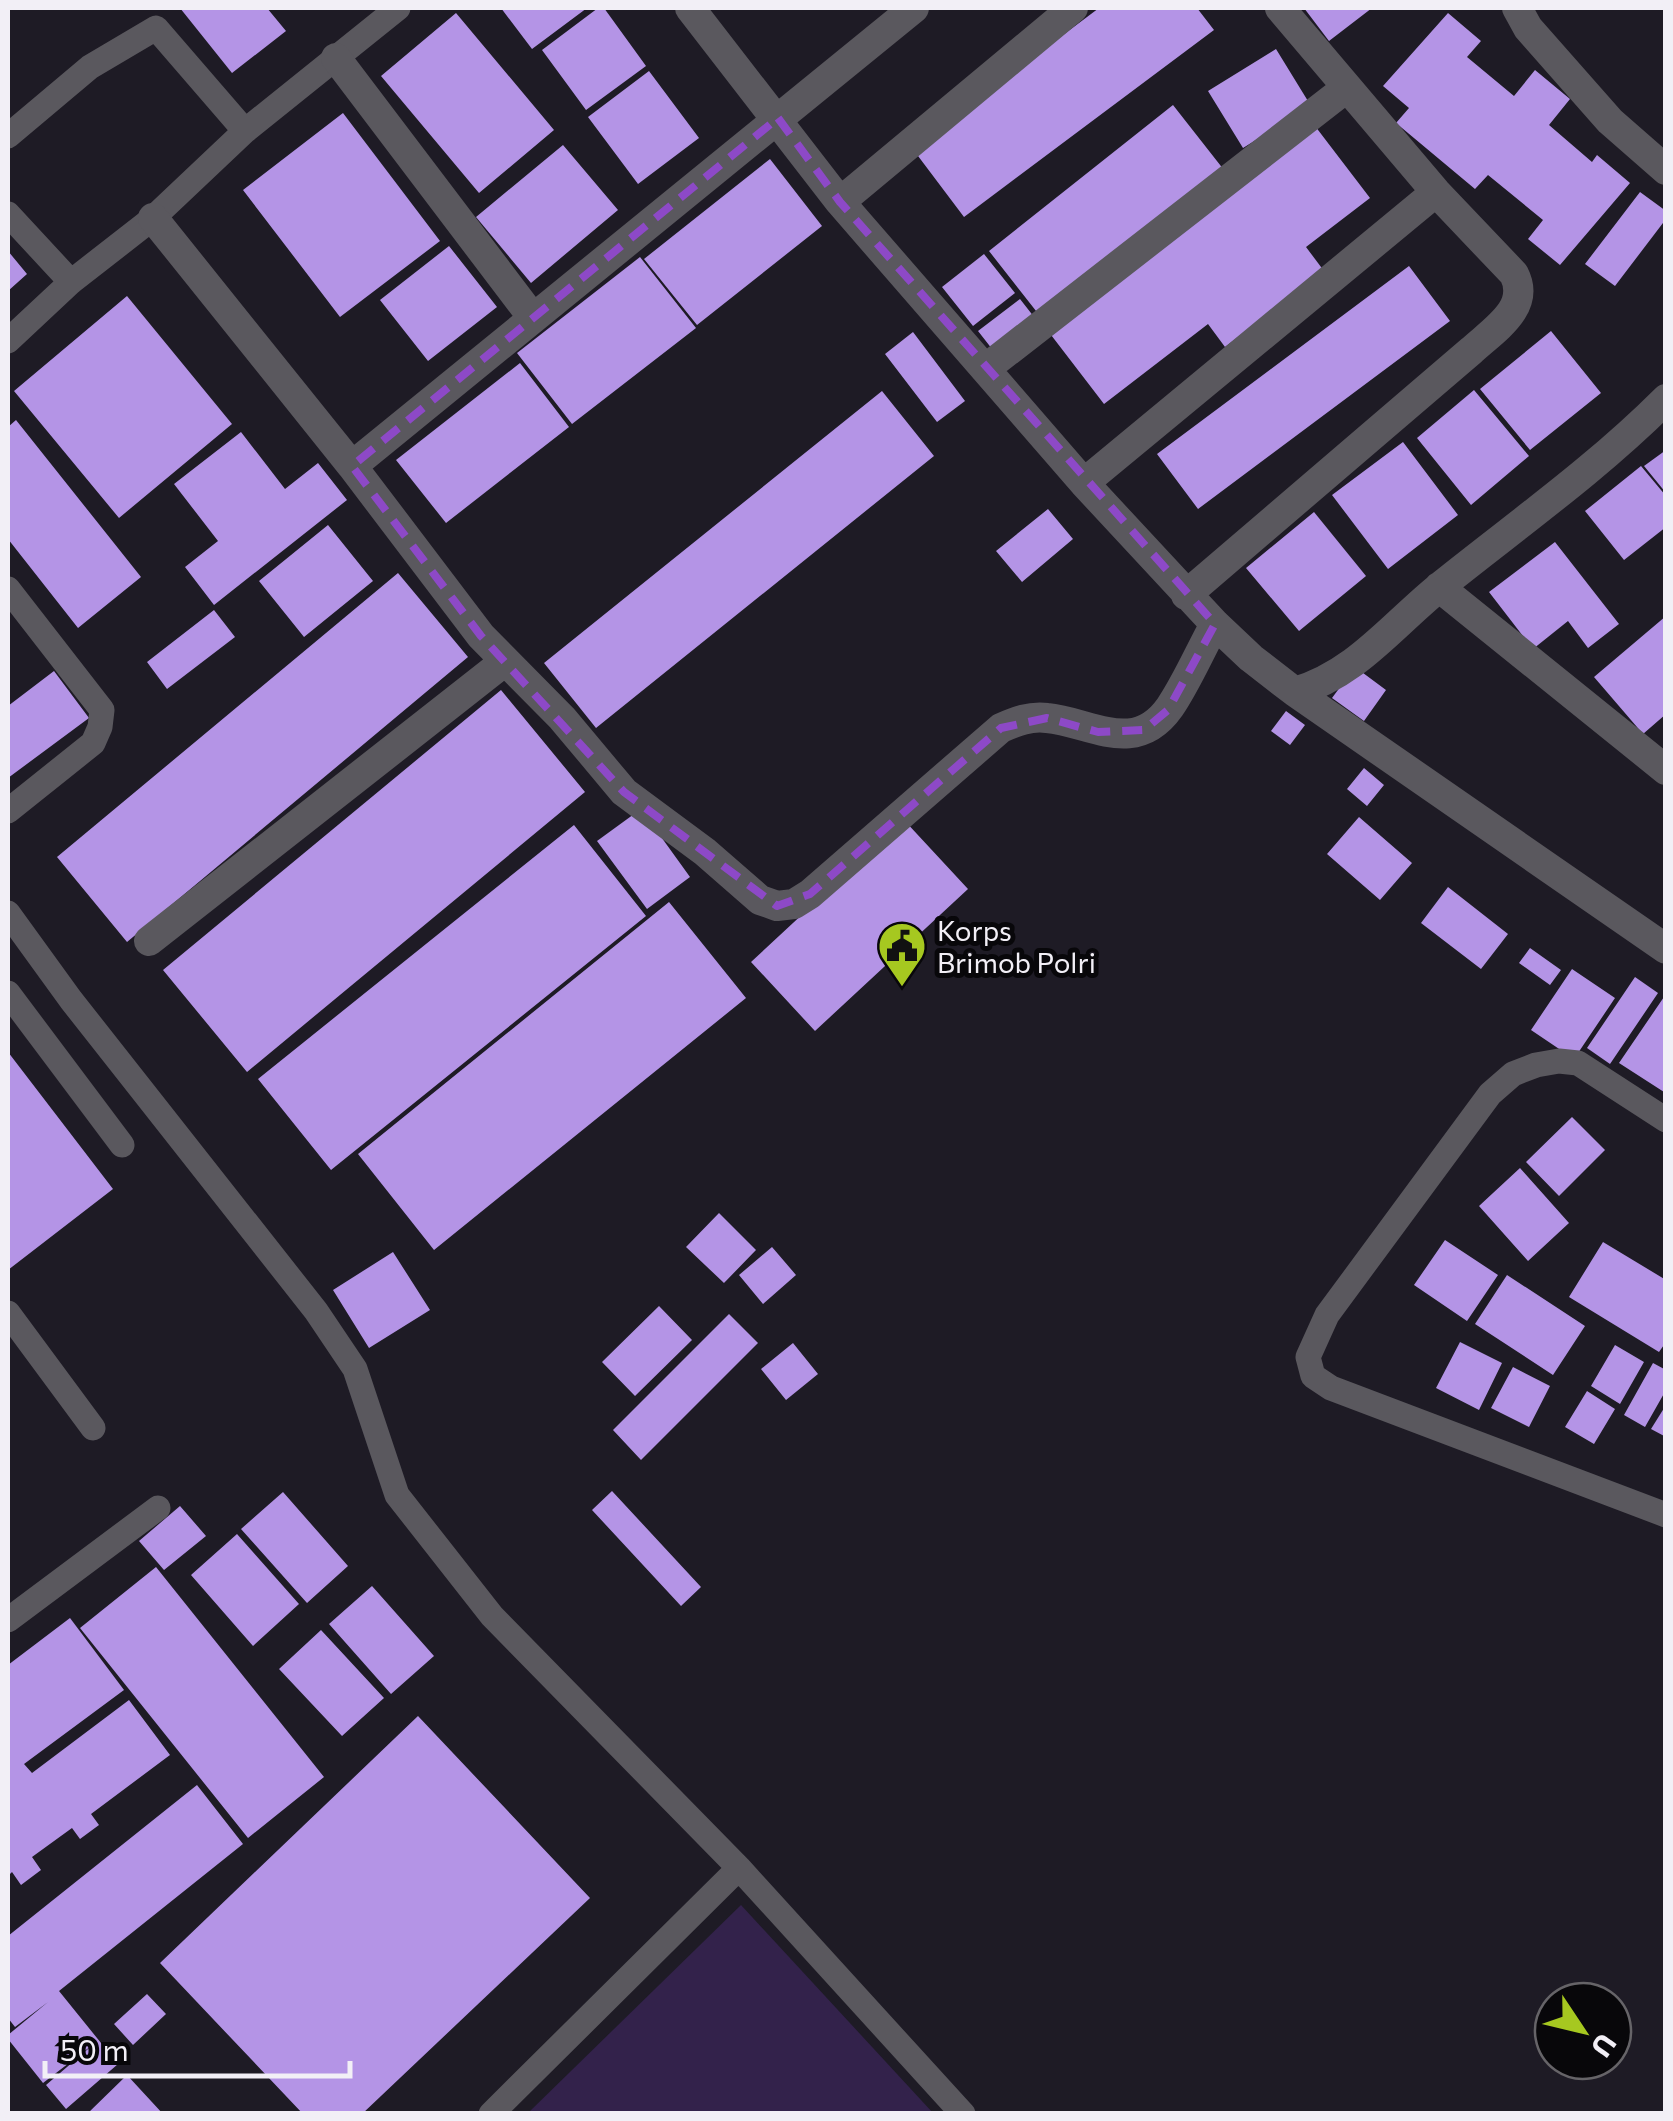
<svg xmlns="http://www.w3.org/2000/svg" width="1673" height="2121" viewBox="0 0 1673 2121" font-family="Commissioner,sans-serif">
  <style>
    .green { fill: #33224b }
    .building { fill: #b494e6 }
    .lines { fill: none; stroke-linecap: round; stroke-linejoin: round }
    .lane { stroke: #5a585e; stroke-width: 25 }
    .street { stroke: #5a585e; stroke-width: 30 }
    .marked { fill: none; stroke: #8d49c7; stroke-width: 8; stroke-dasharray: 20 12; stroke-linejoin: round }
    .labels { text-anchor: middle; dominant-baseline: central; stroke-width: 10; stroke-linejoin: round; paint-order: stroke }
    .poi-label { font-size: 28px; fill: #f2eff6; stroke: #08070a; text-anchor: start }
  </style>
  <rect width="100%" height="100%" fill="#1e1b25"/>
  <path class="green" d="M 741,1905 L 933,2113 L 528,2113 Z"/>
  <path class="building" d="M 180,8 L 267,8 L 286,31 L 232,73 Z
    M 501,8 L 587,8 L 532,49 Z
    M 598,8 L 604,8 L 646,66 L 586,110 L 542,50 Z
    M 1099,8 L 1197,8 L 1214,30 L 964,217 L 912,148 Z
    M 1304,8 L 1372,8 L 1329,41 Z
    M 456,13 L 554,130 L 479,193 L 381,76 Z
    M 1448,13 L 1481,41 L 1467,57 L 1514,96 L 1535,70 L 1570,99 L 1549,125 L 1592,162 L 1597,155 L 1630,183 L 1560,265 L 1528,239 L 1543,220 L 1488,175 L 1475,189 L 1396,123 L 1409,108 L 1383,86 Z
    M 1276,49 L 1311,106 L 1243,148 L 1208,91 Z
    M 649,71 L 699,138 L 638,184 L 588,117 Z
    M 1173,105 L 1224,170 L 1040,316 L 989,251 Z
    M 343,113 L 440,241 L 340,317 L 243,190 Z
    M 1315,126 L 1370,198 L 1306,247 L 1324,271 L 1225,347 L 1208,324 L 1104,404 L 1048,331 Z
    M 563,145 L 618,210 L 531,283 L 476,217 Z
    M 770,159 L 822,226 L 697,325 L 644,259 Z
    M 1640,192 L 1666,211 L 1666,219 L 1615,286 L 1585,264 Z
    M 449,246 L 497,307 L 428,361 L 380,300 Z
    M 8,251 L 27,274 L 8,291 Z
    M 984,254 L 1015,293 L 973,326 L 942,287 Z
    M 640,257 L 696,328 L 572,424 L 517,353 Z
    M 1409,266 L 1450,321 L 1198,509 L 1157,454 Z
    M 127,296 L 232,424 L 119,518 L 14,391 Z
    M 1020,299 L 1038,322 L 996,354 L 978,331 Z
    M 1551,331 L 1601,393 L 1530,450 L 1480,389 Z
    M 913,332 L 965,401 L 937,422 L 885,354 Z
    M 520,363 L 569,427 L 446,523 L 396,460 Z
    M 1474,390 L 1529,456 L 1471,505 L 1417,438 Z
    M 882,391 L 934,456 L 596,728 L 544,663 Z
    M 16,420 L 141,577 L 78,628 L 8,539 L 8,427 Z
    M 241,432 L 285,489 L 318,463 L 347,500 L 214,605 L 185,567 L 218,541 L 174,484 Z
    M 1403,442 L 1458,515 L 1388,569 L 1332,495 Z
    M 1666,450 L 1666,493 L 1644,466 Z
    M 1641,466 L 1666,496 L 1666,527 L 1624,560 L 1585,511 Z
    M 1048,509 L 1073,539 L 1022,582 L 996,551 Z
    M 1314,512 L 1366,576 L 1299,631 L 1246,568 Z
    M 328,525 L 373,581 L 304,637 L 259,581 Z
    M 1555,542 L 1619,624 L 1588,648 L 1568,621 L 1533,649 L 1489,592 Z
    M 398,573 L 468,657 L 127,942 L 57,857 Z
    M 214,610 L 235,637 L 167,689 L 147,662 Z
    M 1666,616 L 1666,714 L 1643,734 L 1594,677 Z
    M 1355,667 L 1386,690 L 1364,721 L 1332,698 Z
    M 54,671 L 89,718 L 8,778 L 8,706 Z
    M 501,690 L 585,792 L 247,1072 L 163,970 Z
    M 1286,711 L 1305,725 L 1290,745 L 1271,731 Z
    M 1364,768 L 1384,785 L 1367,806 L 1347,789 Z
    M 641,809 L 690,877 L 647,909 L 597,841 Z
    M 1359,817 L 1412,863 L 1380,900 L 1327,854 Z
    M 904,820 L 968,889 L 815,1031 L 751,962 Z
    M 574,825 L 646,916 L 331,1170 L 258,1079 Z
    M 1448,887 L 1508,934 L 1481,969 L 1421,923 Z
    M 669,902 L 746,998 L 434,1250 L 358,1154 Z
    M 1530,948 L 1561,970 L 1550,985 L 1519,963 Z
    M 1572,969 L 1615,998 L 1574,1059 L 1531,1030 Z
    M 1635,977 L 1658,993 L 1610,1064 L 1587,1048 Z
    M 1666,994 L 1666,1090 L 1664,1092 L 1619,1063 Z
    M 8,1052 L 113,1189 L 8,1270 Z
    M 1572,1117 L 1605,1150 L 1559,1196 L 1526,1162 Z
    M 1520,1168 L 1569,1223 L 1528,1261 L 1479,1206 Z
    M 719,1213 L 756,1250 L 724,1283 L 686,1247 Z
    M 1445,1240 L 1498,1275 L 1467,1321 L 1414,1285 Z
    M 1603,1242 L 1666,1280 L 1666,1342 L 1659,1352 L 1569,1297 Z
    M 772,1247 L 796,1275 L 763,1304 L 739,1275 Z
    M 393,1252 L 430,1310 L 369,1348 L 333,1290 Z
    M 1507,1275 L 1585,1326 L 1553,1375 L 1475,1324 Z
    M 659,1306 L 692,1340 L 635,1396 L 602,1362 Z
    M 729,1314 L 758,1343 L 641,1460 L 613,1430 Z
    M 1460,1342 L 1502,1363 L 1479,1410 L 1436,1388 Z
    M 793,1343 L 818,1374 L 786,1400 L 761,1369 Z
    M 1615,1345 L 1644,1362 L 1620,1404 L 1591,1386 Z
    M 1653,1363 L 1666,1370 L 1666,1390 L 1645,1427 L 1624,1415 Z
    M 1513,1367 L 1550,1386 L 1529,1427 L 1491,1408 Z
    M 1587,1391 L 1615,1409 L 1594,1444 L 1565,1427 Z
    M 1666,1405 L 1666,1437 L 1651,1429 Z
    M 612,1491 L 701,1587 L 681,1606 L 592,1510 Z
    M 283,1492 L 348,1566 L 307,1603 L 241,1529 Z
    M 180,1506 L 206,1536 L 164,1570 L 139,1541 Z
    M 237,1534 L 299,1604 L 253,1646 L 191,1575 Z
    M 156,1567 L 324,1777 L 248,1838 L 80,1628 Z
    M 372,1586 L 434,1656 L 391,1694 L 329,1624 Z
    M 70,1618 L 124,1690 L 24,1764 L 32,1773 L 129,1700 L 170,1755 L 91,1814 L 99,1825 L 80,1839 L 72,1828 L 32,1857 L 41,1870 L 21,1885 L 12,1872 L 8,1876 L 8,1665 Z
    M 321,1630 L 384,1698 L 342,1736 L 279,1669 Z
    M 418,1716 L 590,1898 L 362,2114 L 303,2114 L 160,1963 Z
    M 197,1785 L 243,1844 L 59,1991 L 118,2064 L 66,2109 L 46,2085 L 95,2043 L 43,2083 L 8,2039 L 8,2035 L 48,2002 L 15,2027 L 8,2018 L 8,1936 Z
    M 147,1994 L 166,2014 L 133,2045 L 114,2024 Z
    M 127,2075 L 163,2114 L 87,2114 Z"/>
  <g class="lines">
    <path class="lane" d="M 8,136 L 90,67 L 156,28 L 245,131
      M 8,214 L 71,282
      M 8,341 L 71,282 L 153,218 L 245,131 L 398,8
      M 8,589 L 102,710 L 100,727 L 93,743 L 8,811
      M 8,913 L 71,1000 L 316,1311 L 355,1369 L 397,1495 L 492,1616 L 739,1868 L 963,2114
      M 8,993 L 122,1145
      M 1666,1120 L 1578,1063 L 1559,1061 L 1536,1065 L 1513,1074 L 1490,1094 L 1327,1315 L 1308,1357 L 1313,1376 L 1331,1388 L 1666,1515
      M 8,1313 L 93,1428
      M 8,1620 L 158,1508
      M 491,2114 L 739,1868"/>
    <path class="street" d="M 690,8 L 840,202 L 1084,483 L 1215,624 L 1251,658 L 1295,692 C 1357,674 1393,624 1442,585 C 1518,524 1596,469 1666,399
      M 1517,8 L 1528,28 L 1610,121 L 1666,170
      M 336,58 L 533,318
      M 840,202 L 1073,8
      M 153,218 L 352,466 L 481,636 L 562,718 L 624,792 L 705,852 L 760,900 L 777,906 L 794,904 L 810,894 L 1001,728 C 1017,721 1030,716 1047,718 C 1091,722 1135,757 1170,707 C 1187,682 1200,651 1215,624
      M 985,369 L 1345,89
      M 352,466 L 914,8
      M 1084,483 L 1436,192
      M 1439,587 L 1666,770
      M 1186,595 L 1472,350 C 1495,329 1531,307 1514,274 L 1436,192 L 1280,8
      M 1295,692 L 1666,949
      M 149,941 L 504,662"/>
  </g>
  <path class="marked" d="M 778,118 L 840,202 L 1215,624 L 1168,710 L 1144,730 L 1098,732 L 1047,718 L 1001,728 L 810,894 L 777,906 L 624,792 L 481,636 L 352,466 Z"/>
  <defs>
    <g id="civic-pin" transform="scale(2.5)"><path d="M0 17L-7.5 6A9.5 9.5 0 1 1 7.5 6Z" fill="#a6c820" stroke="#08070a"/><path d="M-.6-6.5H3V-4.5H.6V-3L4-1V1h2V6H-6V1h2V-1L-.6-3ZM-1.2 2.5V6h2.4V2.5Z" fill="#111"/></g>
  </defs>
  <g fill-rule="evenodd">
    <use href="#civic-pin" x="902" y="946"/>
  </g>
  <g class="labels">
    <g class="poi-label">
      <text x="937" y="930">Korps<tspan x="937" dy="32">Brimob Polri</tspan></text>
    </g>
  </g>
  <rect width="1673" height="2121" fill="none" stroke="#f2eff6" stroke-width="20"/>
  <g transform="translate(1583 2031) rotate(125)"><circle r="48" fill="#08070a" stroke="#666468" stroke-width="2.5"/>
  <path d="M0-8L18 38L0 25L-18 38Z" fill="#a6c820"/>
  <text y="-15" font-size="28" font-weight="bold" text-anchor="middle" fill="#f2eff6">U</text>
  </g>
  <path d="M45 2061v15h305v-15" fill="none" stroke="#f2eff6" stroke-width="5"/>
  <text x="60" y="2061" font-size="30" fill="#f2eff6" stroke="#08070a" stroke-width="8" paint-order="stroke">50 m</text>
</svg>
